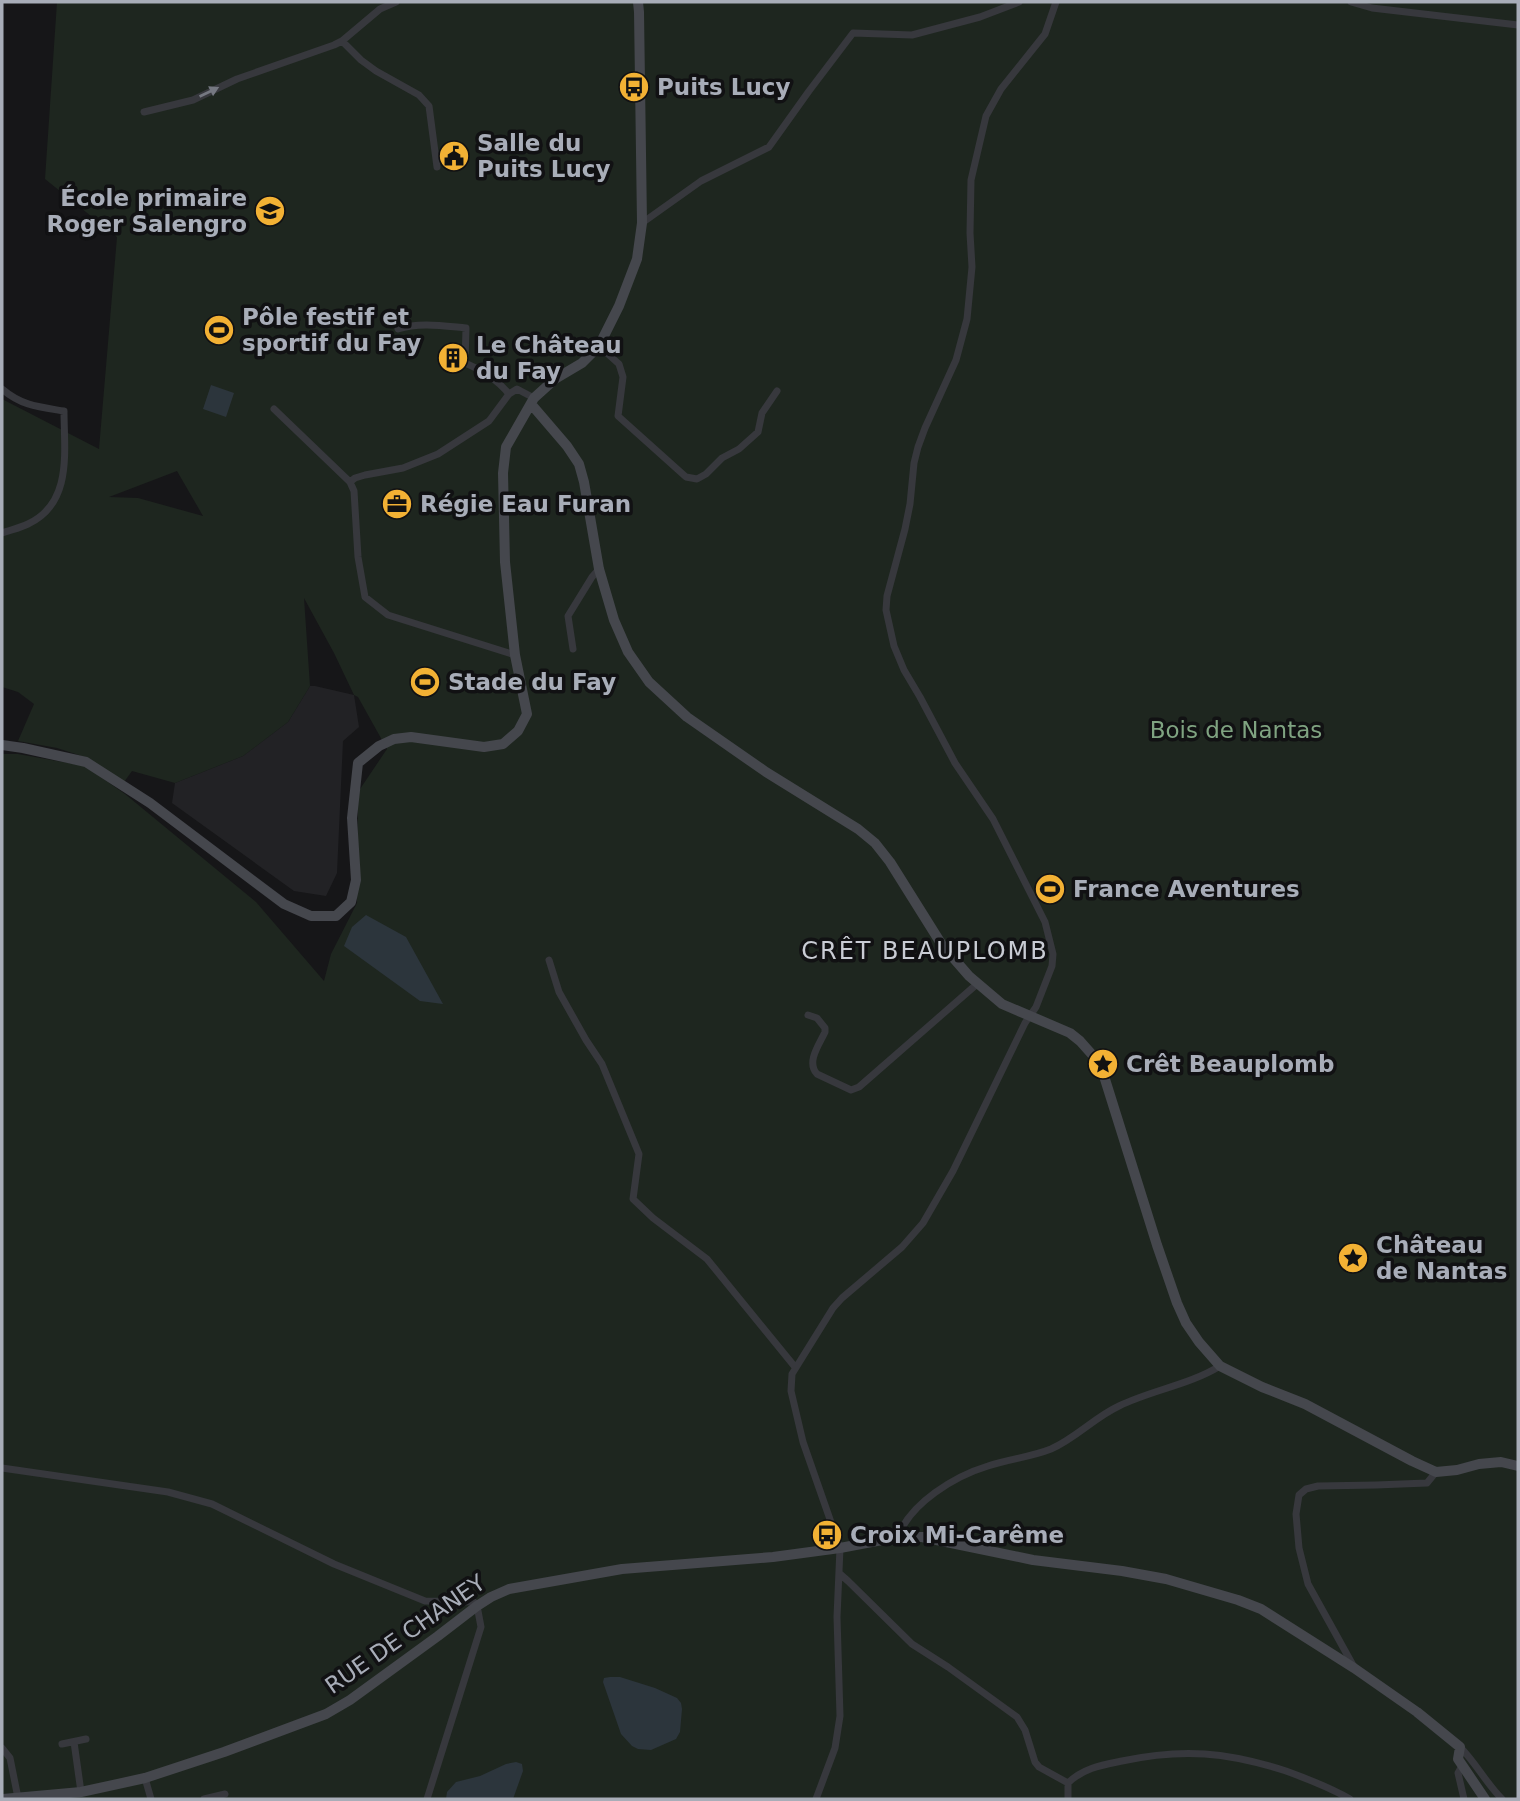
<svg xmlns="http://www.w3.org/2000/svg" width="1520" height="1801" viewBox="0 0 1520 1801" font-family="'DejaVu Sans',sans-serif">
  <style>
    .built { fill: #222225 }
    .green { fill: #1e261f; fill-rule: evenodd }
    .water { fill: #2c353c }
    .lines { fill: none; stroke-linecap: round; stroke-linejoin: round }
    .street { stroke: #37383d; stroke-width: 7 }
    .secondary { stroke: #45474d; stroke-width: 10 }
    .oneway { fill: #757881 }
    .labels { text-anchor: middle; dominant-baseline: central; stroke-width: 7; stroke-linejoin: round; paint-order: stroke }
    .poi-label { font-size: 23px; font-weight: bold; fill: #a8adb8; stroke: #111113; text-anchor: start }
    .park-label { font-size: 23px; fill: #7fa381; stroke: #111113 }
    .street-label { font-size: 23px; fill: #a8adb8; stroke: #111113 }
    .neighbourhood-label { font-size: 24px; letter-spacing: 2px; fill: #c9ccd4; stroke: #111113 }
  </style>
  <rect width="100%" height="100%" fill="#161618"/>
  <path class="built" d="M 310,686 L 315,686 L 354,695 L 359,727 L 343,741 L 337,873 L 326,896 L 294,891 L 172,803 L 175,783 L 243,756 L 288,722 Z"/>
  <path class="green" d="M 57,2 L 1518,2 L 1518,1799 L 2,1799 L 2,754 L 18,754 L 85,766 L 125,794 L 256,902 L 324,981 L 331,954 L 357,903 L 358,792 L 387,749 L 358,697 L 354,695 L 334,653 L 304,598 L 310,686 L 288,722 L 243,756 L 175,783 L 132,771 L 124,782 L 88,758 L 57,748 L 18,741 L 34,704 L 18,692 L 2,687 L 2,399 L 99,449 L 117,237 L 45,179 ZM 177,471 L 203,516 L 138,498 L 109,497 Z"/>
  <path class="water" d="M 211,385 L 234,393 L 226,417 L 203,409 Z
    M 366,915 L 406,937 L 443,1004 L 420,1001 L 344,946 L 352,927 Z
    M 610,1677 L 620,1677 L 655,1688 L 677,1698 L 681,1703 L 682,1709 L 680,1732 L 676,1739 L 651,1750 L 638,1749 L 632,1746 L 621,1734 L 603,1682 L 604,1678 Z
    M 516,1762 L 522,1764 L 523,1771 L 513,1799 L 446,1799 L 447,1792 L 456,1782 L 480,1776 L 506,1764 Z"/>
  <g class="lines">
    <path class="street" d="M 396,2 L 380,9 L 342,41 L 361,60 L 376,71 L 419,95 L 429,106 L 437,167
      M 1351,2 L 1372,8 L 1518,25
      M 144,112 L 193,100 L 237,79 L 334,45 L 342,41
      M 642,223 L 701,181 L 769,147 L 809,91 L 853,33 L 912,35 L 980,17 L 1019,2
      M 398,329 C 419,322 444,326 466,328 L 465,363 C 482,370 497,379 509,394
      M 599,346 L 619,364 L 623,377 L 618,416 L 686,477 L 697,479 L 706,474 L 722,458 L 739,449 L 758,432 L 762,413 L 777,391
      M 2,389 C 22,406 39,407 64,411 C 64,451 73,503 28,524 C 20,528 10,530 2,533
      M 274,409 L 350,482 L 355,478 L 365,475 L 403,468 L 438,454 L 489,421 L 509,394 L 517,389 L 534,398
      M 350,482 L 354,491 L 358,557 L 365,597 L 388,615 L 515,655
      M 573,649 L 568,616 L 592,577 L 599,569
      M 549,960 L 559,992 L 586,1040 L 602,1064 L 639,1154 L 633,1199 L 653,1218 L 707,1259 L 795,1367
      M 808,1015 L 817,1018 L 825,1028 L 825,1032 C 819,1045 806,1062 817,1074 L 851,1090 L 859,1087 L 977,984
      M 2,1468 L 168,1492 L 212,1504 L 334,1564 L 425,1601 L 474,1602 L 478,1611 L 481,1627 L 427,1799
      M 898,1537 C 910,1503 955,1476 988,1466 C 1009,1459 1031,1457 1051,1449 C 1076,1438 1095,1417 1119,1406 C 1152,1390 1189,1385 1220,1366
      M 840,1574 L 848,1581 L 912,1644 L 948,1667 L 1017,1717 L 1025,1730 L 1035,1762 L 1039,1767 L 1068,1783 C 1083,1768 1102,1765 1122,1761 C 1183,1748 1227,1752 1286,1771 C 1308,1779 1329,1787 1350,1799
      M 1354,1667 L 1308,1584 L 1299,1548 L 1296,1514 L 1299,1495 L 1306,1489 L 1318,1486 L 1376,1485 L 1427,1483 L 1436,1472
      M 74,1742 L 81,1792
      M 62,1744 L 86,1739
      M 1460,1747 C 1476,1763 1486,1783 1502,1799
      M 2,1748 L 10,1758 L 18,1798
      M 1462,1766 L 1458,1773 L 1464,1799
      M 145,1778 L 151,1799
      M 204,1799 L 225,1794
      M 816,1799 L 835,1748 L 840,1716 L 837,1617 L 840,1548 L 803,1442 L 791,1391 L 792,1374 L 833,1308 L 842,1298 L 902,1247 L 923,1223 L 953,1171 L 1025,1023 L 1036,1007 L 1052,966 L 1053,954 L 1045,922 L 993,819 L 955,763 L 920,697 L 904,670 L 894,646 L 886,610 L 887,596 L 905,529 L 910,504 L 914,463 L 918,447 L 925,428 L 956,360 L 967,319 L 972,267 L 970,233 L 971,180 L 986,116 L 1001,89 L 1045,34 L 1056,2
      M 1068,1799 L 1068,1783"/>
    <path class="secondary" d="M 531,404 L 567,446 L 579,464 L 584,482 L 599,569 L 614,620 L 628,652 L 649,682 L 687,717 L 766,772 L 858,829 L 875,843 L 890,862 L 942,945 L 969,976 L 1002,1004 L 1070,1033 L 1080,1041 L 1096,1059 L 1104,1076 L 1157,1245 L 1177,1303 L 1186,1323 L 1199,1342 L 1220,1366 L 1262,1387 L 1305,1404 L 1412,1461 L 1436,1472 L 1457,1470 L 1479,1464 L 1501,1462 L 1518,1466
      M 2,745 L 23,748 L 86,762 L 150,803 L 284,904 L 311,916 L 336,916 L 351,902 L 356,880 L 352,818 L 358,763 L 379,746 L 394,739 L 411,737 L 484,747 L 503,744 L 518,731 L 527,714 L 515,655 L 505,562 L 503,473 L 506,447 L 534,398 L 555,379 L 582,363 L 599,346 L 619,306 L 637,259 L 642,223 L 639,12 L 638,2
      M 3,1799 L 81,1792 L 145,1778 L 224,1752 L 326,1714 L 350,1700 L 438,1636 L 477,1606 L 491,1597 L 509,1589 L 622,1569 L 773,1557 L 840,1548 L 898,1537 L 922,1537 L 1033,1560 L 1122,1571 L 1166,1579 L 1238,1600 L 1261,1609 L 1354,1668 L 1417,1712 L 1460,1747 L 1458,1759 L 1485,1799"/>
  </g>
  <defs><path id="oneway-solid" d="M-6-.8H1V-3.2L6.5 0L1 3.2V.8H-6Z" transform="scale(1.75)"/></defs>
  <use class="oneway" href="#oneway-solid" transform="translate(209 92) rotate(-26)"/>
  <defs>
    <g id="bus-disc" transform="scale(1.575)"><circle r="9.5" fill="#f2b134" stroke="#111113"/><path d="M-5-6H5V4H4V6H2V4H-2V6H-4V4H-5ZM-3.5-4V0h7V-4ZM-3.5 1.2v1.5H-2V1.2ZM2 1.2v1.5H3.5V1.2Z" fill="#111"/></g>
    <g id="civic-disc" transform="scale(1.575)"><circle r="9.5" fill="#f2b134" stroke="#111113"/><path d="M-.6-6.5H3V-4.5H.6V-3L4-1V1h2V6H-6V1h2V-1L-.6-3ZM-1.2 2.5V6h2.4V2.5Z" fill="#111"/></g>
    <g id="school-disc" transform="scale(1.575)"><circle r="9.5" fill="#f2b134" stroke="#111113"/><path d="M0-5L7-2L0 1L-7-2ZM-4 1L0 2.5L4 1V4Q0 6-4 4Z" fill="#111"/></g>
    <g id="stadium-disc" transform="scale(1.575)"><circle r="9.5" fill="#f2b134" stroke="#111113"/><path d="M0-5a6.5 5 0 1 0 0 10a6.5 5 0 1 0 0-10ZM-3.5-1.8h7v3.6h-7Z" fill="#111"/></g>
    <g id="building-disc" transform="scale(1.575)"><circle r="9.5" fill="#f2b134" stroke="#111113"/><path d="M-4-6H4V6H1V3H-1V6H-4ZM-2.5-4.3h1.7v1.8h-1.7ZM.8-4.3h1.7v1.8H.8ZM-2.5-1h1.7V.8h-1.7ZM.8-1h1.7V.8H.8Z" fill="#111"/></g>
    <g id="office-disc" transform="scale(1.575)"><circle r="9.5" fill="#f2b134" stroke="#111113"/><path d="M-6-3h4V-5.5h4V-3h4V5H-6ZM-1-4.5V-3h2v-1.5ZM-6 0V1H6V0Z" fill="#111"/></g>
    <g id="sight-disc" transform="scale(1.575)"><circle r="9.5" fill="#f2b134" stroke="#111113"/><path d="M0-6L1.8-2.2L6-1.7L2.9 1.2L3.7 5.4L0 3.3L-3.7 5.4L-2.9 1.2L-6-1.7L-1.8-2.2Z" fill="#111"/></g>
  </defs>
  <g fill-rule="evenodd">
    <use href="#bus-disc" x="634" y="87"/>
    <use href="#civic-disc" x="454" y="156"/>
    <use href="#school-disc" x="270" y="211"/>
    <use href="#stadium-disc" x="219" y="330"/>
    <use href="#building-disc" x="453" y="358"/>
    <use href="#office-disc" x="397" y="504"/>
    <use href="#stadium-disc" x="425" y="682"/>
    <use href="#stadium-disc" x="1050" y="889"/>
    <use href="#sight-disc" x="1103" y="1064"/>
    <use href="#sight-disc" x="1353" y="1258"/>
    <use href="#bus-disc" x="827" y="1535"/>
  </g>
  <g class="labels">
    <g class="poi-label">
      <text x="657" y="87">Puits Lucy</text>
      <text x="477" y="143">Salle du<tspan x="477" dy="26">Puits Lucy</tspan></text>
      <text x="247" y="198" text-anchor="end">École primaire<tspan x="247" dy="26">Roger Salengro</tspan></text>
      <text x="242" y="317">Pôle festif et<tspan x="242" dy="26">sportif du Fay</tspan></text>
      <text x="476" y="345">Le Château<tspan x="476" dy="26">du Fay</tspan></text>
      <text x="420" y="504">Régie Eau Furan</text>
      <text x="448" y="682">Stade du Fay</text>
      <text x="1073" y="889">France Aventures</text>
      <text x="1126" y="1064">Crêt Beauplomb</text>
      <text x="1376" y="1245">Château<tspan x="1376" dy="26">de Nantas</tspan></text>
      <text x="850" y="1535">Croix Mi-Carême</text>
    </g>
    <g class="park-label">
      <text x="1236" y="730">Bois de Nantas</text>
    </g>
    <g class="street-label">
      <text transform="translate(405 1634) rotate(-35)">RUE DE CHANEY</text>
    </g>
    <g class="neighbourhood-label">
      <text x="925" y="951">CRÊT BEAUPLOMB</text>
    </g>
  </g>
  <rect width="1520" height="1801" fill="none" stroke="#a8adb8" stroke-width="7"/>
</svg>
